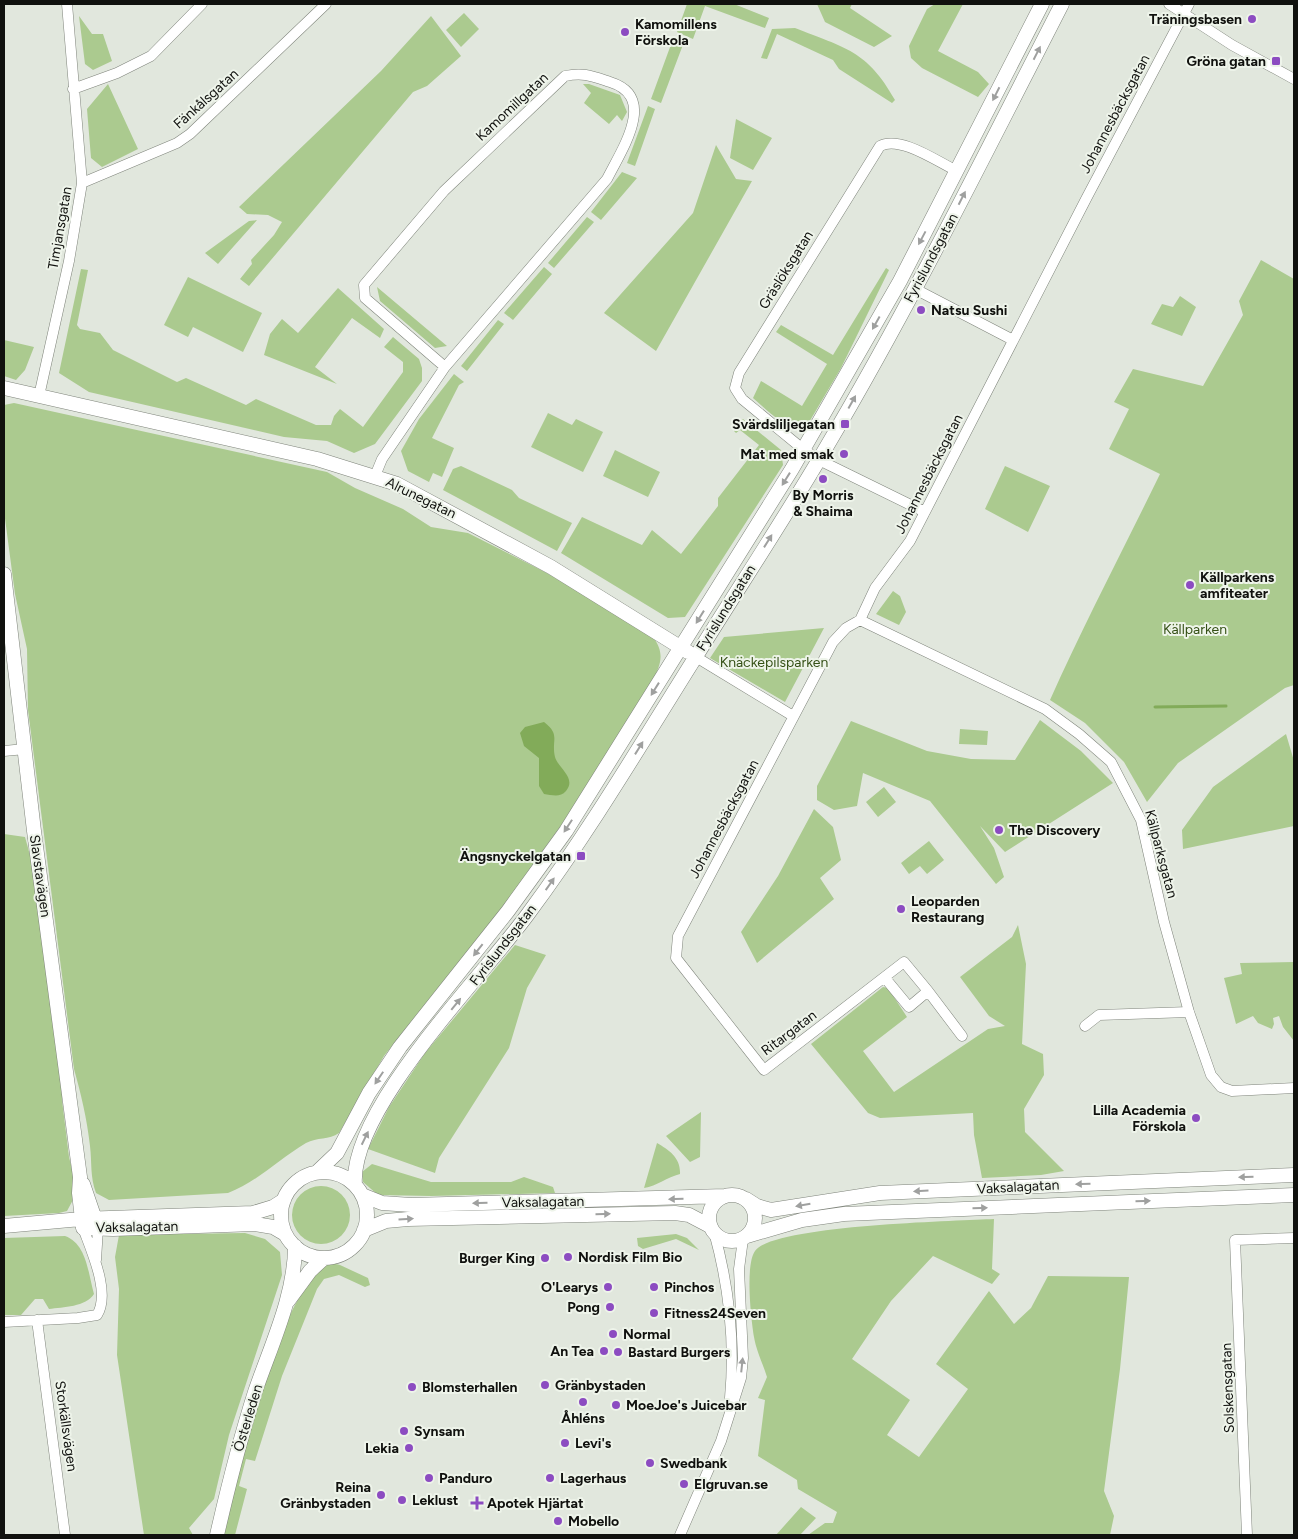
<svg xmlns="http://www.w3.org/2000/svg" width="1298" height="1539" viewBox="0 0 1298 1539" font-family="Figtree,sans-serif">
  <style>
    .green { fill: #abca8f }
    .water { fill: #82ab59 }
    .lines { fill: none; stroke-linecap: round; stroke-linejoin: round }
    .stream { stroke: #82ab59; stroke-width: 3 }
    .street-casing { stroke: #7f847b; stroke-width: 11 }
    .secondary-casing { stroke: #7f847b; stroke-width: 15 }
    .street { stroke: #fff; stroke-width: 10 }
    .secondary { stroke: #fff; stroke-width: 14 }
    .oneway { fill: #9fa09f }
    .poi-dot { fill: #8c4cc1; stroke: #eef4ea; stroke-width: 2 }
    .labels { text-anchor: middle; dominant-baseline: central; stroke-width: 4; stroke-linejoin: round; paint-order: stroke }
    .poi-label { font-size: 14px; font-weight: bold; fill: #10110e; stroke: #eef4ea; text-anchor: start }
    .street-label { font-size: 14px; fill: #10110e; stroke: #eef4ea }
    .park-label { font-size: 14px; fill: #355016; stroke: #eef4ea }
  </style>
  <rect width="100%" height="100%" fill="#e1e7dd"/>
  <path class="green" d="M 687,4 L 734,4 L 769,18 L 765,28 L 705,6 L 693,39 L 677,32 Z
    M 817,4 L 852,4 L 850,8 L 892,36 L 874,47 L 825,22 Z
    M 935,4 L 963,4 L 938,51 L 978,72 L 989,84 L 978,97 L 922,68 L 911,58 L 909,46 L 927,9 Z
    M 464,13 L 479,29 L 461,47 L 446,30 Z
    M 79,16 L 92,34 L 103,34 L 112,61 L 93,70 L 85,64 Z
    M 431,16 L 461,56 L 427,86 L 413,92 L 249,286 L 240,279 L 252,264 L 251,260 L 274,235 L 282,222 L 268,215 L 247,214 L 239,207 L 381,71 Z
    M 795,28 C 845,48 867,50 895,100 L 892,103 L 839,69 L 833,60 L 777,34 L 767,59 L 761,58 L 772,29 Z
    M 673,39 L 684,42 L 661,103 L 651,99 Z
    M 108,84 L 138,149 L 102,167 L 91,158 L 87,109 Z
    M 589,84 L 620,95 L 627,112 L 622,121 L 617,115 L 609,124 L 584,103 L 591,93 L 583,84 Z
    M 648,106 L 655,109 L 635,166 L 627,163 Z
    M 736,119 L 772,138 L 753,170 L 730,158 Z
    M 716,145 L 736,179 L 752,181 L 656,351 L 604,313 L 693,213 Z
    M 622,172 L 637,178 L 601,220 L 591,212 Z
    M 587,217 L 594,222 L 554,268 L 548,263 Z
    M 257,220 L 218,264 L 205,253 L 249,221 Z
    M 1261,260 L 1294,279 L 1294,685 L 1285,688 L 1178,763 L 1147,802 L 1124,762 L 1085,723 L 1050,700 C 1084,624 1123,550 1160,474 L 1109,449 L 1129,409 L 1114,402 L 1133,369 L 1203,386 L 1243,315 L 1239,301 Z
    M 544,267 L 552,274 L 513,320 L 504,313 Z
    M 886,268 L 889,270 L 841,368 L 808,424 C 783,430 771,413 753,398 L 761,381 L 802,406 L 827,364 L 776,332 L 781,325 L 833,355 Z
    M 81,269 L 88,270 L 77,325 L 80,329 L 100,333 L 113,350 L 177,382 L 186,378 L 246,405 L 256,399 L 316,425 L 331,425 L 334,416 L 340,409 L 363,427 L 403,372 L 403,362 L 384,347 L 393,337 L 419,359 L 422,368 L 422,381 L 375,444 L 354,453 L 327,441 L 284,437 L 89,392 L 59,373 Z
    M 188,277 L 262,313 L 243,352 L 193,327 L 188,337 L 164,325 Z
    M 377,287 L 447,346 L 435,348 L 380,301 Z
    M 338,288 L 384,329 L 380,338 L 352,318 L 315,367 L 337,384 L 264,355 L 270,334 L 282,319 L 298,333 Z
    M 1180,296 L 1196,307 L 1182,336 L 1151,324 L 1162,304 L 1173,307 Z
    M 498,320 L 504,324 L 467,371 L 461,366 Z
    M 4,340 L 34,347 L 25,370 L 16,380 L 4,376 Z
    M 454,374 L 464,382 L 459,385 L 432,438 L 454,448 L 442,477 L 433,473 L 429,482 L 408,471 L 401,451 L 419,419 Z
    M 14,403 L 327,472 L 355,488 L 403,509 L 431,527 L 468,533 L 547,573 L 653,637 C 665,653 661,664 653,680 L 562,824 L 504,905 L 384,1056 L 339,1133 C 329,1140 317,1137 306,1143 C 279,1159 257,1182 228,1193 L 109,1200 L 96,1193 C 90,1177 92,1163 90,1146 C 87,1119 81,1094 74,1069 L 28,710 L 27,649 L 15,594 L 4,511 L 4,405 Z
    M 548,413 L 572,425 L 576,419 L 603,432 L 583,472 L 531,447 Z
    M 743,419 L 781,450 L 783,465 L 685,617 L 668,618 L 561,553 L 582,517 L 642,545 L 652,530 L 681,554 L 718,506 L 718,498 L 759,445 L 740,430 L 736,433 L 734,431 Z
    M 615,450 L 660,472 L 648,497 L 603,476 Z
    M 461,466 L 512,490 L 519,498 L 572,523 L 557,551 L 443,490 L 453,469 Z
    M 1005,466 L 1050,486 L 1028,532 L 985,509 Z
    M 893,591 L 900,596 L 906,612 L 899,625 L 876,614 Z
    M 824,628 L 785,702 L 710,658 L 724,637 Z
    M 1040,720 L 1081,751 L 1113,783 L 1005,852 L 980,826 L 994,848 L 1004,877 L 996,884 L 930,801 L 863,773 L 857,806 L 834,810 L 817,800 L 817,786 L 851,721 L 927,751 L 971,759 L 1015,760 Z
    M 960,729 L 988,731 L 987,745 L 959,744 Z
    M 1286,734 L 1294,761 L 1294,826 L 1183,849 L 1182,830 L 1213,787 Z
    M 884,787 L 896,802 L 878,817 L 866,802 Z
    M 814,809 L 833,827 L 841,860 L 820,878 L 834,899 L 757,963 L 741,932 L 778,876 Z
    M 4,834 L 25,837 L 35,873 L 63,1079 L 62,1100 L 69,1157 L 75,1181 L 74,1198 L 67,1211 L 59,1213 L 4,1216 Z
    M 929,841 L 944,860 L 927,874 L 920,866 L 909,874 L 901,863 Z
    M 1018,925 L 1026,964 L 1022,1044 L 1043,1054 L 1044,1075 L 1024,1109 L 1025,1132 L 1064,1171 L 1041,1175 L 982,1178 L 974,1135 L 973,1113 L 880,1118 L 868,1113 L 811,1044 L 883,987 L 888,988 L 907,1017 L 863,1051 L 894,1092 L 988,1029 L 1005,1026 L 989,1016 L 960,977 L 1012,937 Z
    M 515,945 L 546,955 L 527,988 L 509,1048 L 439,1158 L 435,1173 L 368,1149 L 389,1107 L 425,1053 Z
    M 1294,962 L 1294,1041 L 1283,1027 L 1279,1016 L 1273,1018 L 1274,1024 L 1272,1029 L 1258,1023 L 1253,1016 L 1236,1024 L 1224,978 L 1242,974 L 1240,963 Z
    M 701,1112 L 700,1157 L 690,1162 L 666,1136 Z
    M 657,1143 C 669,1150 681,1158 680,1174 C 667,1177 657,1186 644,1188 Z
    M 372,1164 L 431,1182 L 511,1182 L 524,1177 L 553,1187 L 555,1193 L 431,1196 L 378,1195 L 363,1182 L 362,1172 Z
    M292 1215a29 29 0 1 1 58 0a29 29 0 1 1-58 0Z
    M 994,1219 L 992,1269 L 1000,1274 L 992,1284 L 933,1256 L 891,1301 L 852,1359 L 910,1400 L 887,1435 L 919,1457 L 968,1389 L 936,1364 L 989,1291 L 1014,1324 L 1031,1308 L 1048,1276 L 1129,1277 L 1120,1369 L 1104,1491 L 1114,1516 L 1110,1535 L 808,1535 L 825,1523 L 833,1523 L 837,1512 L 798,1489 L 797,1480 L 758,1456 L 765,1400 L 758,1398 L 767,1377 C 763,1364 756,1350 754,1337 C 751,1319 745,1265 755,1251 C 773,1225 957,1221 994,1219 Z
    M 245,1233 L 265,1239 L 280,1252 L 282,1275 L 229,1435 L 214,1499 L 189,1528 L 193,1535 L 144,1535 L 117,1355 L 119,1289 L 115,1257 L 119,1235 Z
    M 676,1234 L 687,1238 L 699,1250 L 676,1239 L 643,1249 L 638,1246 L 637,1238 Z
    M 65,1236 C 87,1244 88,1273 94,1294 C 86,1307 63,1307 49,1309 L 43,1299 L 35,1299 L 21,1315 L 4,1315 L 4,1238 Z
    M 332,1263 L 340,1265 L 368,1278 L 370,1285 L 365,1287 L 339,1275 L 324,1279 L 317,1289 L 282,1376 L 255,1461 L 246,1459 L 239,1486 L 247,1489 L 235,1535 L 223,1535 C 235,1484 281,1278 332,1263 Z
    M 801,1507 L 816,1518 L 800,1535 L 776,1535 Z"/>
  <path class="water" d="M 544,722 C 561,735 551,740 555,757 C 558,768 577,778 566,791 C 560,798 552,795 544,794 L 539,786 L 539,758 L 524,746 L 520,733 L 525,727 Z"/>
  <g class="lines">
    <path class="stream" d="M 1155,707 L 1226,706"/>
    <g class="street-casing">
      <path id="street" d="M 1169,4 L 1232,45 L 1294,79
        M 73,89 L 117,73 L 151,56 L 202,4
        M 82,183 L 177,143 L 190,134 L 326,4
        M 915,289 L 1013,340
        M 39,396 L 69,261 L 82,183 L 67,4
        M 375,476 L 382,459 L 445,367 L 607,179 C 622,149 658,97 610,82 C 592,76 583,72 565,76 L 444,191 L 364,285 L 365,298 L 445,367
        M 925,512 L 819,460 L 804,450 L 742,399 L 735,388 L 739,373 L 880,146 C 900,135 938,162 957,171
        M 860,620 L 1045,709 L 1079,734 L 1111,762 L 1141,820 L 1164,922 L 1189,1012 L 1211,1075 L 1221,1087 L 1232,1091 L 1294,1088
        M 696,657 L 793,716
        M 4,751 L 25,749
        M 885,978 L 909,1007 L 928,991 L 904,962 L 764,1070 L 676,958 L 678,936 L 833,642 L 846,628 L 860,620 L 875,588 L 910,541 L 1086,199 L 1189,4
        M 928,991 L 962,1036
        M 1085,1026 L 1099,1015 L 1189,1012
        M 714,1232 C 729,1286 735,1343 730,1398
        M 96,1260 L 98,1228
        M 37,1320 L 65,1535
        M 4,1322 L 78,1318 L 97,1315 C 111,1293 91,1250 83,1228
        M 680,1535 L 721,1441 L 741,1378 L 743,1358 L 739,1269 L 743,1239
        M 1247,1535 L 1235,1240 L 1294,1238"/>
    </g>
    <g class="secondary-casing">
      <path id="secondary" d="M 4,388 L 317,459 L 397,484 L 551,567 L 688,652
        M 4,574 L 34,831 L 80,1177 L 79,1193 L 83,1228
        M 317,1172 L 337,1153 L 369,1093 L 400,1047 L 508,911 L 566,831 L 792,469 L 900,281 L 1042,4
        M281 1215a43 43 0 1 1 86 0a43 43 0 1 1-86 0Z
        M 83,1184 L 97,1225
        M 355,1185 C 349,1110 483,976 528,914 C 589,832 641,744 695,658 C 739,587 785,518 827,446 C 912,302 986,152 1062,4
        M709 1218a23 23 0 1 1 46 0a23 23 0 1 1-46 0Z
        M 362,1195 L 382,1203 L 411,1205 L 725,1196
        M 746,1199 L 757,1206 L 771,1210 L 880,1193 L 1294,1175
        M 4,1226 L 81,1219 L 253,1213 L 273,1207 L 284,1200
        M 84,1228 L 113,1229 L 255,1224 L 273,1227 L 285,1234
        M 364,1230 L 386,1221 L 408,1219 L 675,1213 L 689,1215 L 710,1226
        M 747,1236 L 802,1220 L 844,1214 L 1294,1195
        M 288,1301 L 310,1271 L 324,1258
        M 217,1535 C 228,1487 240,1439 255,1392 C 271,1345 295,1296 295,1246"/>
    </g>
    <use href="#street" class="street"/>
    <use href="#secondary" class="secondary"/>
  </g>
  <defs><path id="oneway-solid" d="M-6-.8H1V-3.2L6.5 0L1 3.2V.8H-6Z" transform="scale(1.25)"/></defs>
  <g class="oneway">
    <use href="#oneway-solid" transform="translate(1037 53) rotate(-63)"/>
    <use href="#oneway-solid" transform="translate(996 94) rotate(117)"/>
    <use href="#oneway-solid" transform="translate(962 198) rotate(-63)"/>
    <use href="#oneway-solid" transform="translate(922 238) rotate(118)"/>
    <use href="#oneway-solid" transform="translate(876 323) rotate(119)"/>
    <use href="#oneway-solid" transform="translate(852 402) rotate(-61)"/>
    <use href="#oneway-solid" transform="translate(786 479) rotate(122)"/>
    <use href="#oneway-solid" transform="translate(768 541) rotate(-58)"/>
    <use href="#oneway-solid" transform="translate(700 617) rotate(122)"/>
    <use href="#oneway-solid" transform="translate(655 689) rotate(122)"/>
    <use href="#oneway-solid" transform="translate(639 748) rotate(-58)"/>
    <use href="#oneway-solid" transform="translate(568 826) rotate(123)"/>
    <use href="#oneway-solid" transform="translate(550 884) rotate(-55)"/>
    <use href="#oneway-solid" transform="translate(478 950) rotate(128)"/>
    <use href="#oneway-solid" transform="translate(456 1004) rotate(-51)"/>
    <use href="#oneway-solid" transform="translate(379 1078) rotate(124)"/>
    <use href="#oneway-solid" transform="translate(365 1138) rotate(-64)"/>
    <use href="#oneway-solid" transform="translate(1246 1177) rotate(178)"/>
    <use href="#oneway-solid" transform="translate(1083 1184) rotate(178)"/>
    <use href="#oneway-solid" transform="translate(921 1191) rotate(177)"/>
    <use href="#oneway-solid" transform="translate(676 1199) rotate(179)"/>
    <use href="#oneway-solid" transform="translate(1143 1201) rotate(-2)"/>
    <use href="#oneway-solid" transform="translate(480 1203) rotate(178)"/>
    <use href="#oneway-solid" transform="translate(803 1205) rotate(170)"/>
    <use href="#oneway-solid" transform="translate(980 1208) rotate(-2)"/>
    <use href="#oneway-solid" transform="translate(603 1214) rotate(-1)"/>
    <use href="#oneway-solid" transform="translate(406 1219) rotate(-4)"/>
    <use href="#oneway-solid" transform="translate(742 1365) rotate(-84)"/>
  </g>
  <g class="poi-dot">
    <circle cx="1252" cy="19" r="5"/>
    <circle cx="625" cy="32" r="5"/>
    <rect x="1271" y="56" width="10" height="10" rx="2.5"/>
    <circle cx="921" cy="310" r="5"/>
    <rect x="840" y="419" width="10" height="10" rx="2.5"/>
    <circle cx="844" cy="454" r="5"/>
    <circle cx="823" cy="479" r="5"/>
    <circle cx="1190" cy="585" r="5"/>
    <circle cx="999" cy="830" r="5"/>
    <rect x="576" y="851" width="10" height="10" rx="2.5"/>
    <circle cx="901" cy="909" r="5"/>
    <circle cx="1196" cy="1118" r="5"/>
    <circle cx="568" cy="1257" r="5"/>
    <circle cx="545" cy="1258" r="5"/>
    <circle cx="608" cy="1287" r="5"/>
    <circle cx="654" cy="1287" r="5"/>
    <circle cx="610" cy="1307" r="5"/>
    <circle cx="654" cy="1313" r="5"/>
    <circle cx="613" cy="1334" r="5"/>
    <circle cx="604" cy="1351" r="5"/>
    <circle cx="618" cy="1352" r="5"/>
    <circle cx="545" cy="1385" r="5"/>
    <circle cx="412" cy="1387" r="5"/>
    <circle cx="583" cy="1402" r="5"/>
    <circle cx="616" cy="1405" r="5"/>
    <circle cx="404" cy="1431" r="5"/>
    <circle cx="565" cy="1443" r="5"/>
    <circle cx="409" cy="1448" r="5"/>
    <circle cx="650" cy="1463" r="5"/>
    <circle cx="429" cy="1478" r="5"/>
    <circle cx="550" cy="1478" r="5"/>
    <circle cx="684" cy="1484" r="5"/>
    <circle cx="381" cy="1495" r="5"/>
    <circle cx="402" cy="1500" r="5"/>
    <path d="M474.5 1495.5h5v5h5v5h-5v5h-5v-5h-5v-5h5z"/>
    <circle cx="558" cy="1521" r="5"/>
  </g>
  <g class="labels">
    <g class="poi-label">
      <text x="1242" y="19" text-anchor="end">Träningsbasen</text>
      <text x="635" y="24">Kamomillens<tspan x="635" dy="16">Förskola</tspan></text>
      <text x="1266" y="61" text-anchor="end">Gröna gatan</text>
      <text x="931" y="310">Natsu Sushi</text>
      <text x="835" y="424" text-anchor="end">Svärdsliljegatan</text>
      <text x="834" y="454" text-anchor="end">Mat med smak</text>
      <text x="823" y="495" text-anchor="middle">By Morris<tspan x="823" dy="16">&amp; Shaima</tspan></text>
      <text x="1200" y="577">Källparkens<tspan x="1200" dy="16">amfiteater</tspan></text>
      <text x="1009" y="830">The Discovery</text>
      <text x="571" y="856" text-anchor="end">Ängsnyckelgatan</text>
      <text x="911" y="901">Leoparden<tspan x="911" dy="16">Restaurang</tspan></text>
      <text x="1186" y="1110" text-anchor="end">Lilla Academia<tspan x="1186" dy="16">Förskola</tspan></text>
      <text x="578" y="1257">Nordisk Film Bio</text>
      <text x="535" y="1258" text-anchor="end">Burger King</text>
      <text x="598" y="1287" text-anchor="end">O'Learys</text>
      <text x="664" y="1287">Pinchos</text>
      <text x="600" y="1307" text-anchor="end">Pong</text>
      <text x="664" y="1313">Fitness24Seven</text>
      <text x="623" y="1334">Normal</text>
      <text x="594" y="1351" text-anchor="end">An Tea</text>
      <text x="628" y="1352">Bastard Burgers</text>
      <text x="555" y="1385">Gränbystaden</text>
      <text x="422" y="1387">Blomsterhallen</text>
      <text x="626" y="1405">MoeJoe's Juicebar</text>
      <text x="583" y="1418" text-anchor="middle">Åhléns</text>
      <text x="414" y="1431">Synsam</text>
      <text x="575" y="1443">Levi's</text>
      <text x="399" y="1448" text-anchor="end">Lekia</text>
      <text x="660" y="1463">Swedbank</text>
      <text x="439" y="1478">Panduro</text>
      <text x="560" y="1478">Lagerhaus</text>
      <text x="694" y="1484">Elgruvan.se</text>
      <text x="371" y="1487" text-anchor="end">Reina<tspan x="371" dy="16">Gränbystaden</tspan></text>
      <text x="412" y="1500">Leklust</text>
      <text x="487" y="1503">Apotek Hjärtat</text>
      <text x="568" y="1521">Mobello</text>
    </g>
    <g class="street-label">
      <text transform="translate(206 99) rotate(-42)">Fänkålsgatan</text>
      <text transform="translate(512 107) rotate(-43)">Kamomillgatan</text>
      <text transform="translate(1115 114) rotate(-62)">Johannesbäcksgatan</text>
      <text transform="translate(60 228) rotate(-80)">Timjansgatan</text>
      <text transform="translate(931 258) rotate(-62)">Fyrislundsgatan</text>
      <text transform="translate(786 270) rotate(-58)">Gräslöksgatan</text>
      <text transform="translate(929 474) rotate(-63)">Johannesbäcksgatan</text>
      <text transform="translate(421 498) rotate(26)">Alrunegatan</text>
      <text transform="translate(726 608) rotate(-58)">Fyrislundsgatan</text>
      <text transform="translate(724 819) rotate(-62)">Johannesbäcksgatan</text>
      <text transform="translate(1161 854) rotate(75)">Källparksgatan</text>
      <text transform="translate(40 876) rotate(82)">Slavstavägen</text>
      <text transform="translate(503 945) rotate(-52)">Fyrislundsgatan</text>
      <text transform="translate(789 1033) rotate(-37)">Ritargatan</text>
      <text transform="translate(1018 1187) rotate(-3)">Vaksalagatan</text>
      <text transform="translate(543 1202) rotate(-1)">Vaksalagatan</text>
      <text transform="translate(137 1227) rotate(-1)">Vaksalagatan</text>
      <text transform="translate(1228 1388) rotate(-92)">Solskensgatan</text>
      <text transform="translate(248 1418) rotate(-73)">Österleden</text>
      <text transform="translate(66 1426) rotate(82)">Storkällsvägen</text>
    </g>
    <g class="park-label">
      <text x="1195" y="629">Källparken</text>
      <text x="774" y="662">Knäckepilsparken</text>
    </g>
  </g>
  <rect width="1298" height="1539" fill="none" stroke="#10110e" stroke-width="10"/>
</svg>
